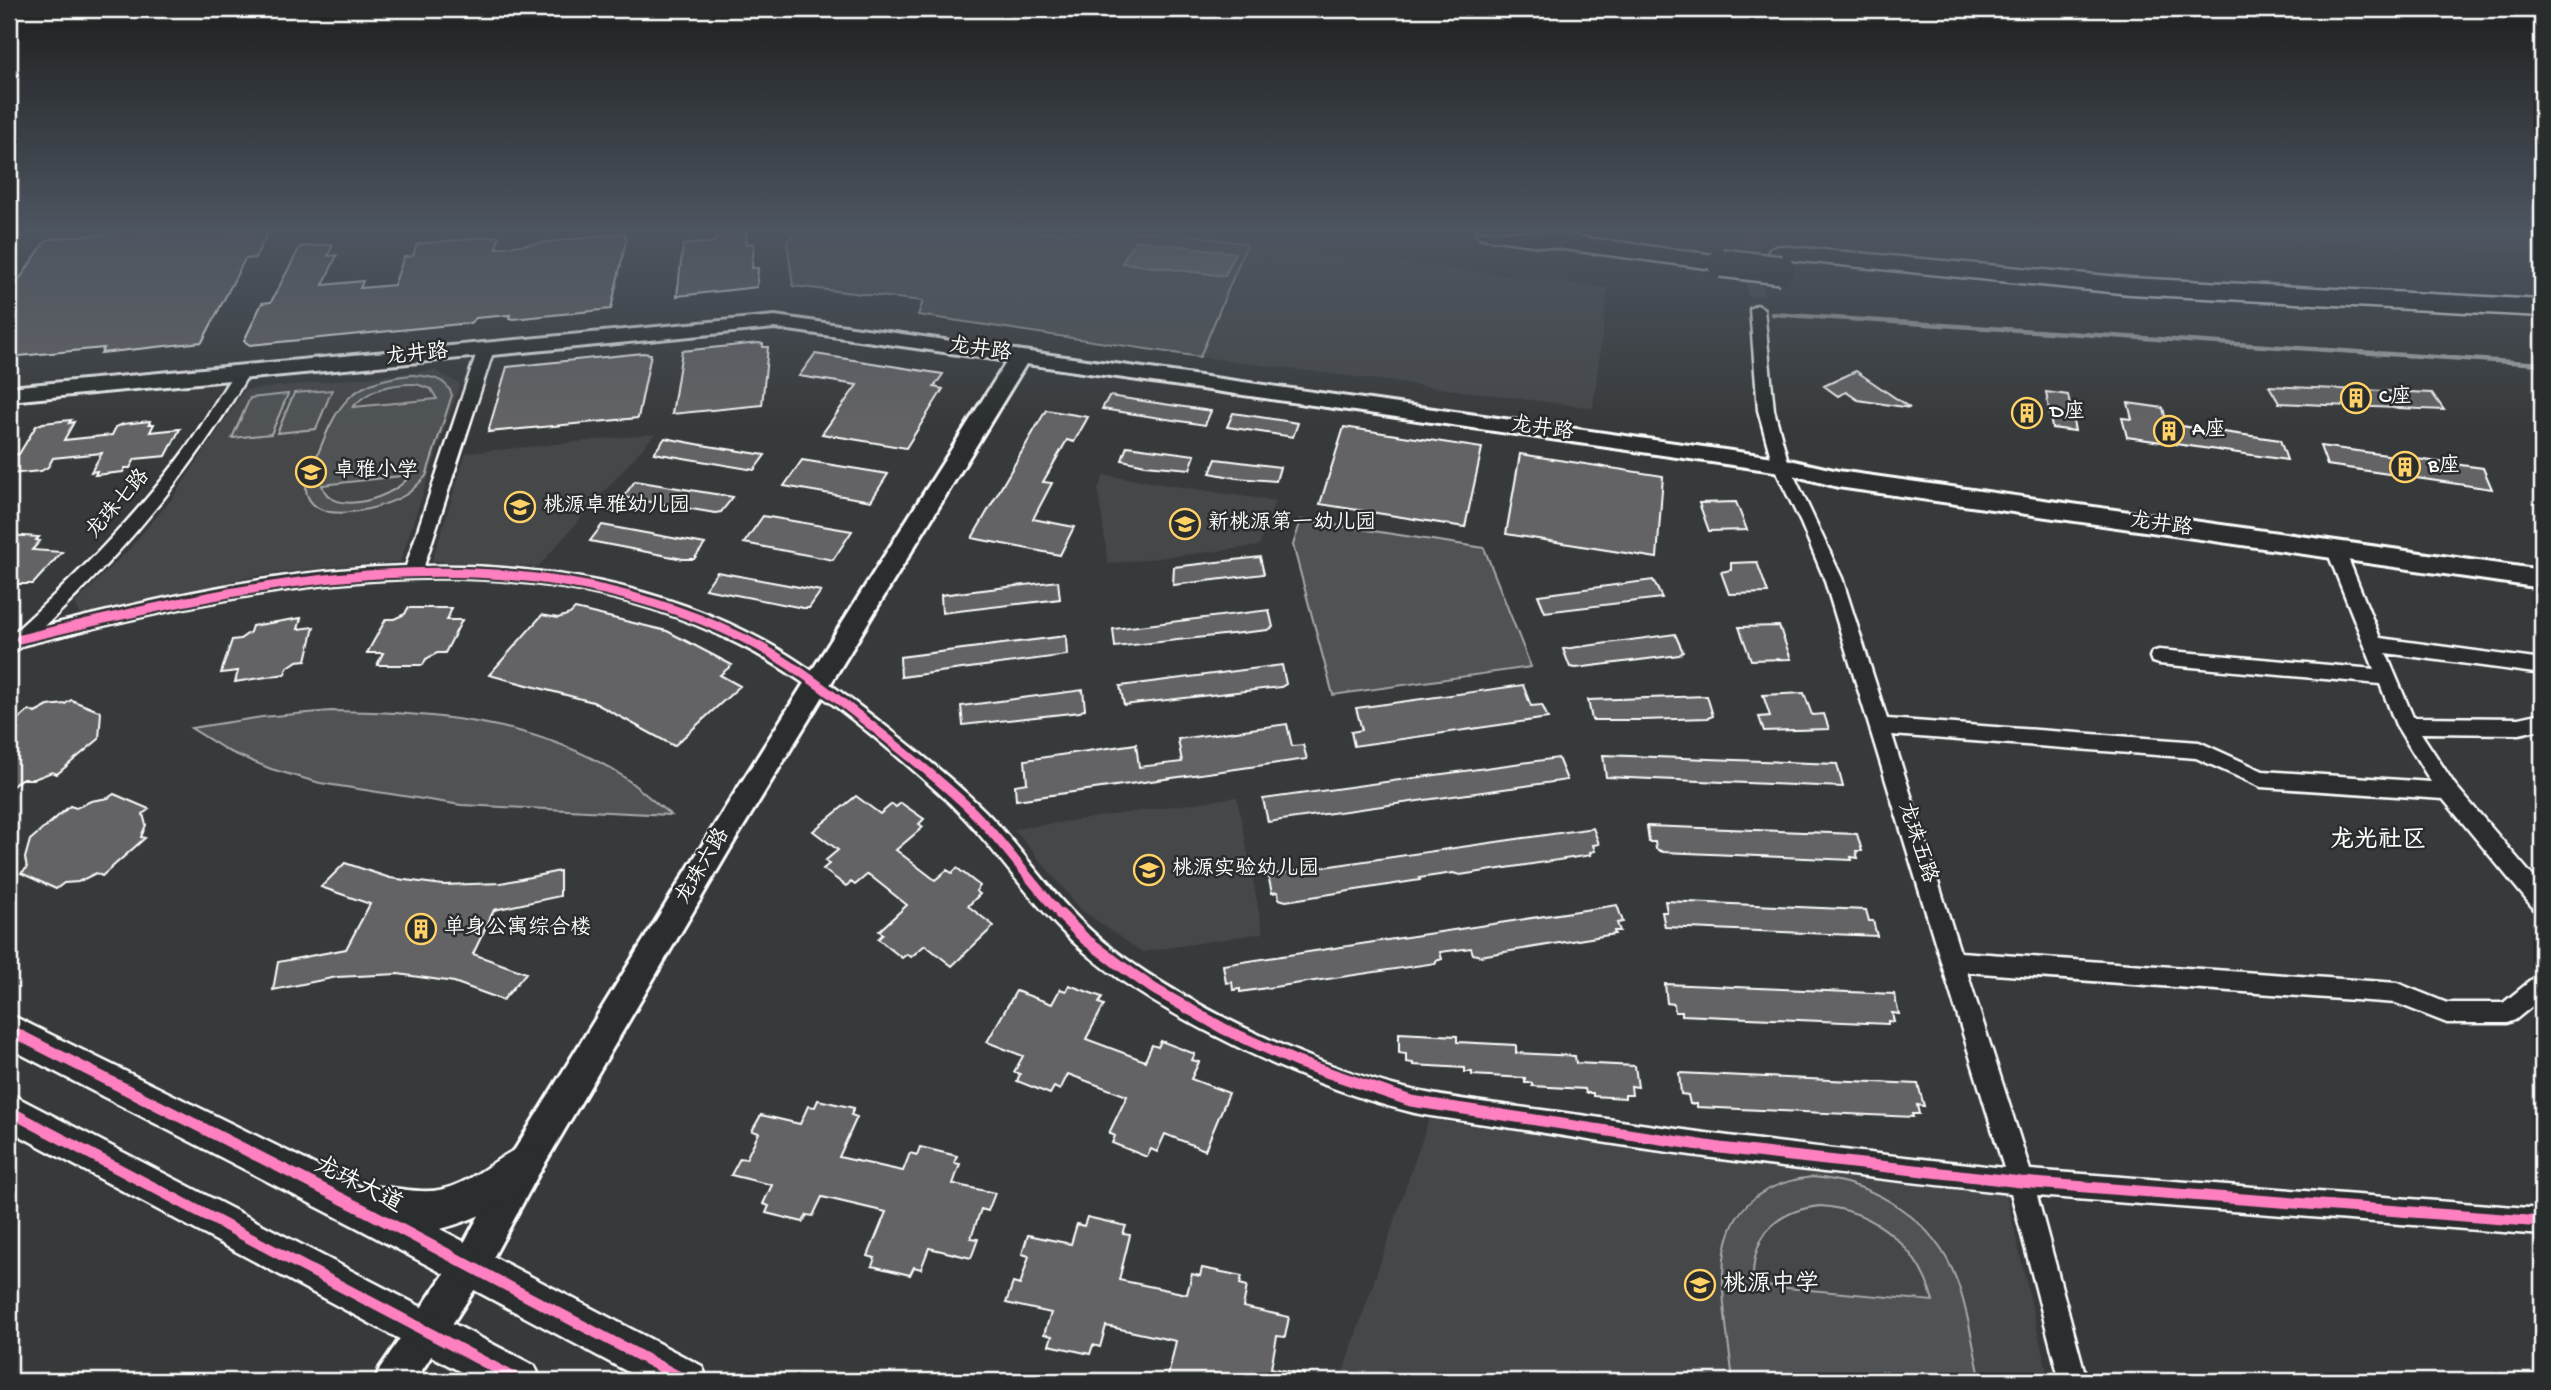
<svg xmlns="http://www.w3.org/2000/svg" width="2551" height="1390" viewBox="0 0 2551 1390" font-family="'Gochi Hand','LXGW WenKai TC',sans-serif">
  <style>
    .built { fill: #444748 }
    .green { fill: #505354; stroke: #a8a9aa; stroke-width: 2; fill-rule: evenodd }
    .water { fill: #767879; stroke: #adaeaf; stroke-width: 2 }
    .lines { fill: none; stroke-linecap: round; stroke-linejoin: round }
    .stream { stroke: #adaeaf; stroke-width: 4.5 }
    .building { fill: #636465; stroke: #fff; stroke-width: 2 }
    .street-tunnel { stroke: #4b4e4f; stroke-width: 16; stroke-dasharray: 16 8; stroke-linecap: butt }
    .street-casing { stroke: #fff; stroke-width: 5 }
    .secondary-casing { stroke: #fff; stroke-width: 6 }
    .primary-casing { stroke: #fff; stroke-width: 5 }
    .highway-casing { stroke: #fff; stroke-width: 5 }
    .street { fill: #2a2d2e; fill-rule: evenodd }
    .secondary { fill: #2a2d2e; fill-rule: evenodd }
    .primary { fill: #2a2d2e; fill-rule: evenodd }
    .highway { fill: #2a2d2e; fill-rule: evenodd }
    .highway-bridge-casing { stroke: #fff; stroke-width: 32; stroke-linecap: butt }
    .highway-bridge { stroke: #2a2d2e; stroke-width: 27 }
    .cycleway-far1-casing { stroke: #2a2d2e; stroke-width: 13 }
    .cycleway-casing { stroke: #2a2d2e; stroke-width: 16 }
    .cycleway-far1 { stroke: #ff80c0; stroke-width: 9 }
    .cycleway { stroke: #ff80c0; stroke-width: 11 }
    .labels { text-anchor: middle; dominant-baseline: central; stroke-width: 5; stroke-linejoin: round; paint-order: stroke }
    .street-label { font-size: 21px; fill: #fff; stroke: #2a2d2e }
    .poi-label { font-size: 21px; fill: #fff; stroke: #2a2d2e; text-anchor: start }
    .quarter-label { font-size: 24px; font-weight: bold; fill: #fff; stroke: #2a2d2e }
    .near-street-label { font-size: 24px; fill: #fff; stroke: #2a2d2e }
    .near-poi-label { font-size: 24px; fill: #fff; stroke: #2a2d2e; text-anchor: start }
  </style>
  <rect width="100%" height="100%" fill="#373a3b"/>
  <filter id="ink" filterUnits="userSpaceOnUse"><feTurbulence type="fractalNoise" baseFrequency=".0143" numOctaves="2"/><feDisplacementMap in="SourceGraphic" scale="14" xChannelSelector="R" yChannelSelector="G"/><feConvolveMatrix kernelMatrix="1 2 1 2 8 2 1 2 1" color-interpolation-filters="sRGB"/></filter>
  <g filter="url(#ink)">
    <path class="built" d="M 2128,232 L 2542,232 L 2542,252 L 2404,246 Z
      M 1247,244 L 1608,288 L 1593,408 L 1200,357 Z
      M 434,370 L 460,384 L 400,562 L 329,567 L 255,576 L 80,614 L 75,603 L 130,548 L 174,496 L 245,390 Z
      M 655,434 L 538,567 L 432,561 L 466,453 Z
      M 1104,475 L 1275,501 L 1259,546 L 1108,564 L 1098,489 Z
      M 1237,797 L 1263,933 L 1142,952 L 1081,910 L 1014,829 Z
      M 1429,1119 L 1757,1164 L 2005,1189 L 2049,1381 L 1340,1381 Z"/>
    <path class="green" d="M 797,232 L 1174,232 L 1247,244 L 1200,357 L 918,315 L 923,301 L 793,286 L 787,241 Z
      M 411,375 C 428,376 446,377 452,395 L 426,476 C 420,482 414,489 407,494 C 386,507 322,527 308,497 C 302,486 311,471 315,461 C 337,406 346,382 411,375 ZM 416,384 L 431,389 L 437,399 L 353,407 C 368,389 393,383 416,384 ZM 410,475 C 398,496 331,520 322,485 Z
      M 332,390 L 316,429 L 277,433 L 294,393 Z
      M 288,394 L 271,434 L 232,438 L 250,398 Z
      M 1301,520 L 1484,548 L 1531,667 L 1333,695 L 1293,545 Z
      M 331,711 C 429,712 536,720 621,775 C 638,787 654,802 671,815 L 461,805 L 320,783 L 271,769 L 228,751 L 191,728 L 262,717 Z
      M 1812,1177 C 1875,1182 1935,1220 1957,1281 C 1969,1313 1973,1348 1981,1381 L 1733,1381 C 1724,1296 1694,1191 1812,1177 ZM 1820,1206 C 1875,1210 1919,1247 1933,1301 L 1753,1285 C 1751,1238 1773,1211 1820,1206 Z"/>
    <path class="water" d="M 1135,240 L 1235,253 L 1225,276 L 1122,263 Z"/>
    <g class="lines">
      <path class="stream" d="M 1772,314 L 2542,364"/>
    </g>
    <path class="building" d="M 124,232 L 268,232 L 255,258 L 245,259 L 202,342 L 101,353 L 104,348 L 9,357 L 9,295 L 44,243 L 50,239 Z
      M 625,233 L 625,237 L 627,237 L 611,309 L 513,319 L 509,318 L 510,315 L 476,318 L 470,323 L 250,345 L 244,341 L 262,303 L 271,302 L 300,247 L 333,244 L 328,256 L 337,255 L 323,285 L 363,281 L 360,288 L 394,285 L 404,257 L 413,256 L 417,244 L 499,236 L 496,248 Z
      M 747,233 L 746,244 L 754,243 L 752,268 L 758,268 L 757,287 L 677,296 L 683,245 L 715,242 L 716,236 Z
      M 759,343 L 763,344 L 763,347 L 768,347 L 762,405 L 672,414 L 682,351 Z
      M 643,353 L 651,354 L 638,418 L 488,432 L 507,367 Z
      M 815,354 L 943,374 L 934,387 L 943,389 L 906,448 L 822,434 L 857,385 L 799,376 Z
      M 1856,371 L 1910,408 L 1858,400 L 1846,392 L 1838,396 L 1824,386 Z
      M 2269,386 L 2432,393 L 2444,410 L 2279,403 Z
      M 2046,392 L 2068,395 L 2075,431 L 2052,428 Z
      M 1109,396 L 1191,408 L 1211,411 L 1205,425 L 1102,409 Z
      M 2128,403 L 2163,408 L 2167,424 L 2280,440 L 2287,460 L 2127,437 L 2122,418 L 2132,419 Z
      M 1046,410 L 1088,417 L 1074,442 L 1067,440 L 1043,482 L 1052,483 L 1033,519 L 1074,527 L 1060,555 L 972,538 Z
      M 1233,413 L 1279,420 L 1298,423 L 1293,437 L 1227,427 Z
      M 71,420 L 69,423 L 74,422 L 64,440 L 112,435 L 116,427 L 123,424 L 150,421 L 149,424 L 154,424 L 150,432 L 180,429 L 166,456 L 135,459 L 130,468 L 125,468 L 123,472 L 95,475 L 97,471 L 91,472 L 102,453 L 53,458 L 48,467 L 41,471 L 9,474 L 9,455 L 19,454 L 36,426 L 43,423 Z
      M 1344,427 L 1482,448 L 1465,527 L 1320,504 Z
      M 665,438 L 702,445 L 765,455 L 754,470 L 654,453 Z
      M 1127,446 L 1195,455 L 1190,469 L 1145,465 L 1122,460 Z
      M 2320,446 L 2483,468 L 2492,489 L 2327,465 Z
      M 1520,454 L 1663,476 L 1657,558 L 1506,534 Z
      M 1216,459 L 1280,467 L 1276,481 L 1236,478 L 1210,473 Z
      M 802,460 L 876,472 L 888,474 L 871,501 L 784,486 Z
      M 635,481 L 733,497 L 721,512 L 715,513 L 627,498 L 624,496 Z
      M 1736,502 L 1747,530 L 1709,531 L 1699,503 Z
      M 763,516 L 775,518 L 852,531 L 833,560 L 744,543 Z
      M 602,525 L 705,544 L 694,559 L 683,559 L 590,541 Z
      M 9,535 L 39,537 L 36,540 L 40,541 L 32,550 L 62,552 L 33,584 L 9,584 Z
      M 1260,557 L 1264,574 L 1173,585 L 1174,567 Z
      M 1757,562 L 1768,593 L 1729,594 L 1721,572 L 1731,570 L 1731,563 Z
      M 717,572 L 821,591 L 809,608 L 803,608 L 705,589 Z
      M 1653,580 L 1662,598 L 1545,612 L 1538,595 Z
      M 1058,581 L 1060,599 L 942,613 L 941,595 Z
      M 408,608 L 452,608 L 447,620 L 462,620 L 445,653 L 437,653 L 426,659 L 423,665 L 377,665 L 383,653 L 367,653 L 386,619 L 394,619 L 405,614 Z
      M 575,609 L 667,631 L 732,665 L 720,675 L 740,686 L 674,746 L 593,702 L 489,675 L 542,615 L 558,618 L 570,614 Z
      M 1269,610 L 1273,627 L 1268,630 L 1115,647 L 1113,629 Z
      M 301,618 L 298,629 L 314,627 L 306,660 L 297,661 L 287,668 L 285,674 L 235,682 L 238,671 L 221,673 L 232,640 L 240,639 L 250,632 L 252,626 Z
      M 1779,626 L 1791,659 L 1751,660 L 1739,627 Z
      M 1675,634 L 1683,652 L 1679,655 L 1576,668 L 1570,667 L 1563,649 Z
      M 1066,636 L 1067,655 L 901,677 L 900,657 Z
      M 1282,665 L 1286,684 L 1281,687 L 1124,705 L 1120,686 Z
      M 1523,685 L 1531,706 L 1542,705 L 1548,718 L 1354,746 L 1351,732 L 1362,730 L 1356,708 Z
      M 1083,690 L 1085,709 L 1080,712 L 963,725 L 961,706 Z
      M 1804,693 L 1812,715 L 1824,714 L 1829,729 L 1764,731 L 1759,717 L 1770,716 L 1763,695 Z
      M 1707,696 L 1713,716 L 1708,718 L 1643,720 L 1592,720 L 1588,700 Z
      M 71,700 L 101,712 L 99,739 L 57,774 L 52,772 L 34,779 L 21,779 L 9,789 L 9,726 L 29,710 L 35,713 L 48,706 L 65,704 Z
      M 1287,724 L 1292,746 L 1303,745 L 1307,759 L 1016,800 L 1015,785 L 1027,783 L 1025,760 L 1136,744 L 1139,767 L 1182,762 L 1178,739 Z
      M 1603,755 L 1837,764 L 1843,787 L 1606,777 Z
      M 1558,758 L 1567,780 L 1268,822 L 1263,799 Z
      M 114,794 L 149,809 L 143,814 L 146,825 L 141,837 L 145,838 L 102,876 L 96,873 L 78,882 L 64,883 L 56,889 L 21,873 L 27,868 L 25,858 L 30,840 L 70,806 L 76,808 L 91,801 L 108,798 Z
      M 856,796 L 880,814 L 892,804 L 896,807 L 901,803 L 924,819 L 919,824 L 923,827 L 896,850 L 935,880 L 947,870 L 952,873 L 957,868 L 980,886 L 976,891 L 980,894 L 968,906 L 994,926 L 952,966 L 925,945 L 911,957 L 907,954 L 902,958 L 878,939 L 883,934 L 879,931 L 907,905 L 868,874 L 855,885 L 851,882 L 846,886 L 823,869 L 829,864 L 825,861 L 838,850 L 813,831 Z
      M 1647,826 L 1857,834 L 1862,851 L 1856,851 L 1858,858 L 1851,857 L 1852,860 L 1663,852 L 1656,849 L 1655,842 L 1649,842 Z
      M 1593,828 L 1599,844 L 1593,845 L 1595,851 L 1590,852 L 1591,855 L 1460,875 L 1453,873 L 1419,878 L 1420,880 L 1286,901 L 1279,899 L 1278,892 L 1272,893 L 1268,875 Z
      M 345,863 L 390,878 L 443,885 L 501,883 L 560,871 L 560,896 L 494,910 L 473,954 L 526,973 L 503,1000 L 454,982 L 398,974 L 337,977 L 273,990 L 278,962 L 346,949 L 370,904 L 321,887 Z
      M 1665,901 L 1866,910 L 1869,921 L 1873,921 L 1877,936 L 1665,927 L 1662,912 L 1667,912 Z
      M 1617,905 L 1623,922 L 1617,923 L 1620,931 L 1614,931 L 1615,934 L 1480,956 L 1473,954 L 1471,948 L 1440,952 L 1442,959 L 1436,961 L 1436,963 L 1240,992 L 1240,989 L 1233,990 L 1232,982 L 1226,983 L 1223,965 Z
      M 1665,984 L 1894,994 L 1899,1014 L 1892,1013 L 1894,1022 L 1888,1021 L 1888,1024 L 1682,1015 L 1682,1012 L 1675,1012 L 1674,1004 L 1667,1003 Z
      M 1069,985 L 1102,997 L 1099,1003 L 1104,1005 L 1086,1039 L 1145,1061 L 1152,1045 L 1158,1047 L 1161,1041 L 1195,1054 L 1192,1060 L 1199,1062 L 1191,1079 L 1229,1093 L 1205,1150 L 1165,1134 L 1157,1152 L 1151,1149 L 1147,1157 L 1112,1143 L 1115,1136 L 1109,1133 L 1127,1096 L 1068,1074 L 1060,1090 L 1054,1087 L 1050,1094 L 1017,1081 L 1020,1074 L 1014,1072 L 1023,1056 L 987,1042 L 1016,991 L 1052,1004 L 1060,989 L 1066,991 Z
      M 1399,1033 L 1457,1036 L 1457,1042 L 1516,1045 L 1516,1053 L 1575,1056 L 1576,1063 L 1635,1066 L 1638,1087 L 1631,1086 L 1632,1095 L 1625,1095 L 1625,1098 L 1593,1096 L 1593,1093 L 1586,1093 L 1585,1089 L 1532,1086 L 1532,1083 L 1525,1083 L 1525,1078 L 1472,1075 L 1472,1072 L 1465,1072 L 1465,1068 L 1413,1065 L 1413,1063 L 1406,1062 L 1406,1054 L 1399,1053 Z
      M 1679,1073 L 1918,1084 L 1924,1106 L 1917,1105 L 1919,1114 L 1912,1114 L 1913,1117 L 1697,1107 L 1697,1104 L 1690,1104 L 1688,1095 L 1681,1094 Z
      M 818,1100 L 854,1108 L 851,1115 L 857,1117 L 839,1157 L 903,1171 L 910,1153 L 917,1155 L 920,1147 L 957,1156 L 954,1163 L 960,1164 L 953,1184 L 995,1193 L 988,1211 L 981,1209 L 971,1238 L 978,1239 L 971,1258 L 929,1248 L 921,1269 L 914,1267 L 910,1275 L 872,1266 L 875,1258 L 868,1256 L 886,1212 L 822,1197 L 813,1216 L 807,1215 L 803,1222 L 766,1213 L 769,1206 L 763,1204 L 772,1185 L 731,1175 L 740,1158 L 746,1159 L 759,1133 L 752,1131 L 761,1115 L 800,1124 L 808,1106 L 815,1107 Z
      M 1087,1217 L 1126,1226 L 1123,1234 L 1130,1235 L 1119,1280 L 1187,1294 L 1192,1274 L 1200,1276 L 1202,1268 L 1242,1276 L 1240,1284 L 1247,1286 L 1243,1307 L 1289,1317 L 1285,1337 L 1277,1336 L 1271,1368 L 1304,1374 L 1303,1381 L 1167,1381 L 1176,1341 L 1106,1326 L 1100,1347 L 1093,1345 L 1090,1354 L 1049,1345 L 1052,1336 L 1044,1334 L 1051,1313 L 1006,1303 L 1013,1283 L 1020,1285 L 1029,1256 L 1022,1254 L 1028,1235 L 1071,1244 L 1077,1224 L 1084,1226 Z"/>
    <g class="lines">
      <path class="street-tunnel" d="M 1749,232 L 1757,309"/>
      <g class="street-casing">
        <path id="street" d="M 1757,305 L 1764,309 L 1774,410 L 1789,465 L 1842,578 L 1887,719 L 2199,742 L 2263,771 L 2431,782 L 2396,725 L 2380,684 L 2159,664 L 2152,662 L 2150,657 L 2152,652 L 2159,650 L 2374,669 L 2327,551 L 2336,545 L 2345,551 L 2380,638 L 2542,660 L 2542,674 L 2386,653 L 2413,717 L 2519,718 L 2542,713 L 2542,729 L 2519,734 L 2421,733 L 2455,785 L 2542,887 L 2542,911 L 2534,909 L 2443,799 L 2261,787 L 2196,758 L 1892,735 L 1960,952 L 2397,983 L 2447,1003 L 2503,1003 L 2534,978 L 2542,975 L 2542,998 L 2515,1020 L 2507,1023 L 2447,1023 L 2396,1003 L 1967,972 L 2030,1170 L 2542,1209 L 2542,1235 L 2037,1196 L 2087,1381 L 2060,1381 L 2011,1193 C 1874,1178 1737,1163 1601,1142 C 1557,1135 1514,1128 1471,1122 C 1450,1118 1428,1117 1407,1111 C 1341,1094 1275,1067 1214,1035 C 1161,1008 1104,974 1062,931 C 1018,887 986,835 939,793 C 881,741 807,678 738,644 C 510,530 259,587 24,645 L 9,655 L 9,637 C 73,579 136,518 187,447 C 205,422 219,395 236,370 L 241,368 L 249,373 C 194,469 125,551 45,626 C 164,597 283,569 406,566 L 478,349 L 481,346 L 491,346 L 494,349 L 424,566 C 539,563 662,585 764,641 C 805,663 842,693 879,721 C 916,750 953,779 986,812 C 1017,843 1041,880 1072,912 C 1115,958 1175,992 1231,1021 C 1287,1049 1350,1076 1412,1090 C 1471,1103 1534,1108 1594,1117 C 1730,1138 1867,1153 2004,1168 L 1824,578 L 1801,523 L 1773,465 L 1758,410 L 1750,309 Z"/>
      </g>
      <g class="secondary-casing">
        <path id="secondary" d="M 775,316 L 1781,458 L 1838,471 L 2542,570 L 2542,588 L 1838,487 L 1781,472 L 1026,364 L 734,842 L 538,1175 L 482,1278 L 415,1381 L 375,1381 L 380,1368 L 458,1254 L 514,1151 L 714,826 L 1007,361 L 775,328 L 9,401 L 9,387 Z"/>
      </g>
      <g class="primary-casing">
        <path id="primary" d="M 9,1014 L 364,1189 C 380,1182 416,1195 439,1190 C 473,1184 495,1157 526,1144 L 539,1150 L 545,1163 C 531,1195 473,1221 440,1229 L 702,1366 L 708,1381 L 645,1381 L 356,1227 L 9,1048 Z
          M 9,1093 L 535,1366 L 541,1381 L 478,1381 L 9,1130 Z"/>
      </g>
      <g class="highway-casing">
        <path id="highway" d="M 1476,232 L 1544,232 L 1721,256 L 1730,258 L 1733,263 L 1730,268 L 1721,270 L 1488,239 L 1479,237 Z
          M 1780,246 L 2130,278 L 2542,300 L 2542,316 L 2130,294 L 1771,258 L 1768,253 L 1771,248 Z"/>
      </g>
      <use href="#street" class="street"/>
      <use href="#secondary" class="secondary"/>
      <use href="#primary" class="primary"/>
      <use href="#highway" class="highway"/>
      <g class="highway-bridge-casing">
        <path id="highway-bridge" d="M 1721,263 L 1781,270"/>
      </g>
      <use href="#highway-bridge" class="highway-bridge"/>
      <g class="cycleway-far1-casing">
        <path id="cycleway-far1" d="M 20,639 C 263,580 504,525 741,637 C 785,658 825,689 863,719 C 898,747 933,774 966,805 C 1002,839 1028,880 1062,916"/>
      </g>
      <g class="cycleway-casing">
        <path id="cycleway" d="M 1060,914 L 1085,939 L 1121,966 L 1154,989 L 1224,1029 L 1297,1062 L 1411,1101 L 1720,1148 L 2021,1182 L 2542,1222
          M 9,1030 L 370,1213 L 687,1381
          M 9,1111 L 520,1381"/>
      </g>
      <use href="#cycleway-far1" class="cycleway-far1"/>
      <use href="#cycleway" class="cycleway"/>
    </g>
  </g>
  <linearGradient id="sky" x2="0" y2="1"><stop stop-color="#1e2020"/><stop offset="0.54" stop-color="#4d5560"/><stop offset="1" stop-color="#4d5560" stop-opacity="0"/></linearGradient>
  <rect width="2551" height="427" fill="url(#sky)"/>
  <defs>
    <g id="building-ring" transform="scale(1.575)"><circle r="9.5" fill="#2a2d2e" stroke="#ffd166" stroke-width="1.5"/><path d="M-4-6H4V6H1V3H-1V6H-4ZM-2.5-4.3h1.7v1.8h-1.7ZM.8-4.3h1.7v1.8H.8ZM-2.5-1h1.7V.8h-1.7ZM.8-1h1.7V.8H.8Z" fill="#ffd166"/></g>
    <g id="school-ring" transform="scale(1.575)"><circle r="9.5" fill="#2a2d2e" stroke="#ffd166" stroke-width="1.5"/><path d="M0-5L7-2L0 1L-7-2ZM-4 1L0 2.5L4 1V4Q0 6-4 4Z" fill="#ffd166"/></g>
  </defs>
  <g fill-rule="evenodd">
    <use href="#building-ring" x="2356" y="398"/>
    <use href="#building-ring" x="2027" y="413"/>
    <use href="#building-ring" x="2169" y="431"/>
    <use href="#building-ring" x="2405" y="467"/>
    <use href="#school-ring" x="311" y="472"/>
    <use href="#school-ring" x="520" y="507"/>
    <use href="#school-ring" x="1185" y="524"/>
    <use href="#school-ring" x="1149" y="870"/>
    <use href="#building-ring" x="421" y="929"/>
    <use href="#school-ring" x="1700" y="1285"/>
  </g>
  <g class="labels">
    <g class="street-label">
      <text transform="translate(980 351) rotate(8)">龙井路</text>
      <text transform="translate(417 356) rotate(-6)">龙井路</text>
      <text transform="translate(1542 430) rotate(8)">龙井路</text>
      <text transform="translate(119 505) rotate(-49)">龙珠七路</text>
      <text transform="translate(2161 526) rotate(8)">龙井路</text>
      <text transform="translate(1916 843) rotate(72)">龙珠五路</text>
      <text transform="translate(704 867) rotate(-59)">龙珠六路</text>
    </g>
    <g class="poi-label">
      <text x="2379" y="398">C座</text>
      <text x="2050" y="413">D座</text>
      <text x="2192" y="431">A座</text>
      <text x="2428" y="467">B座</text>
      <text x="334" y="472">卓雅小学</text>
      <text x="543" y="507">桃源卓雅幼儿园</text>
      <text x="1208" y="524">新桃源第一幼儿园</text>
      <text x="1172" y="870">桃源实验幼儿园</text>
      <text x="444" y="929">单身公寓综合楼</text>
    </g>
    <g class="quarter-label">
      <text x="2378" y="841">龙光社区</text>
    </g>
    <g class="near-street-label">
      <text transform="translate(358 1186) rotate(27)">龙珠大道</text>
    </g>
    <g class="near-poi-label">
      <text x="1723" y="1285">桃源中学</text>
    </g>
  </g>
  <rect width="2551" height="1390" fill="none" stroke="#2a2d2e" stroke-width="35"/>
  <rect x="18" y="18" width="2516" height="1355" fill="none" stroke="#fff" stroke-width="2.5" filter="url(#ink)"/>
</svg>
